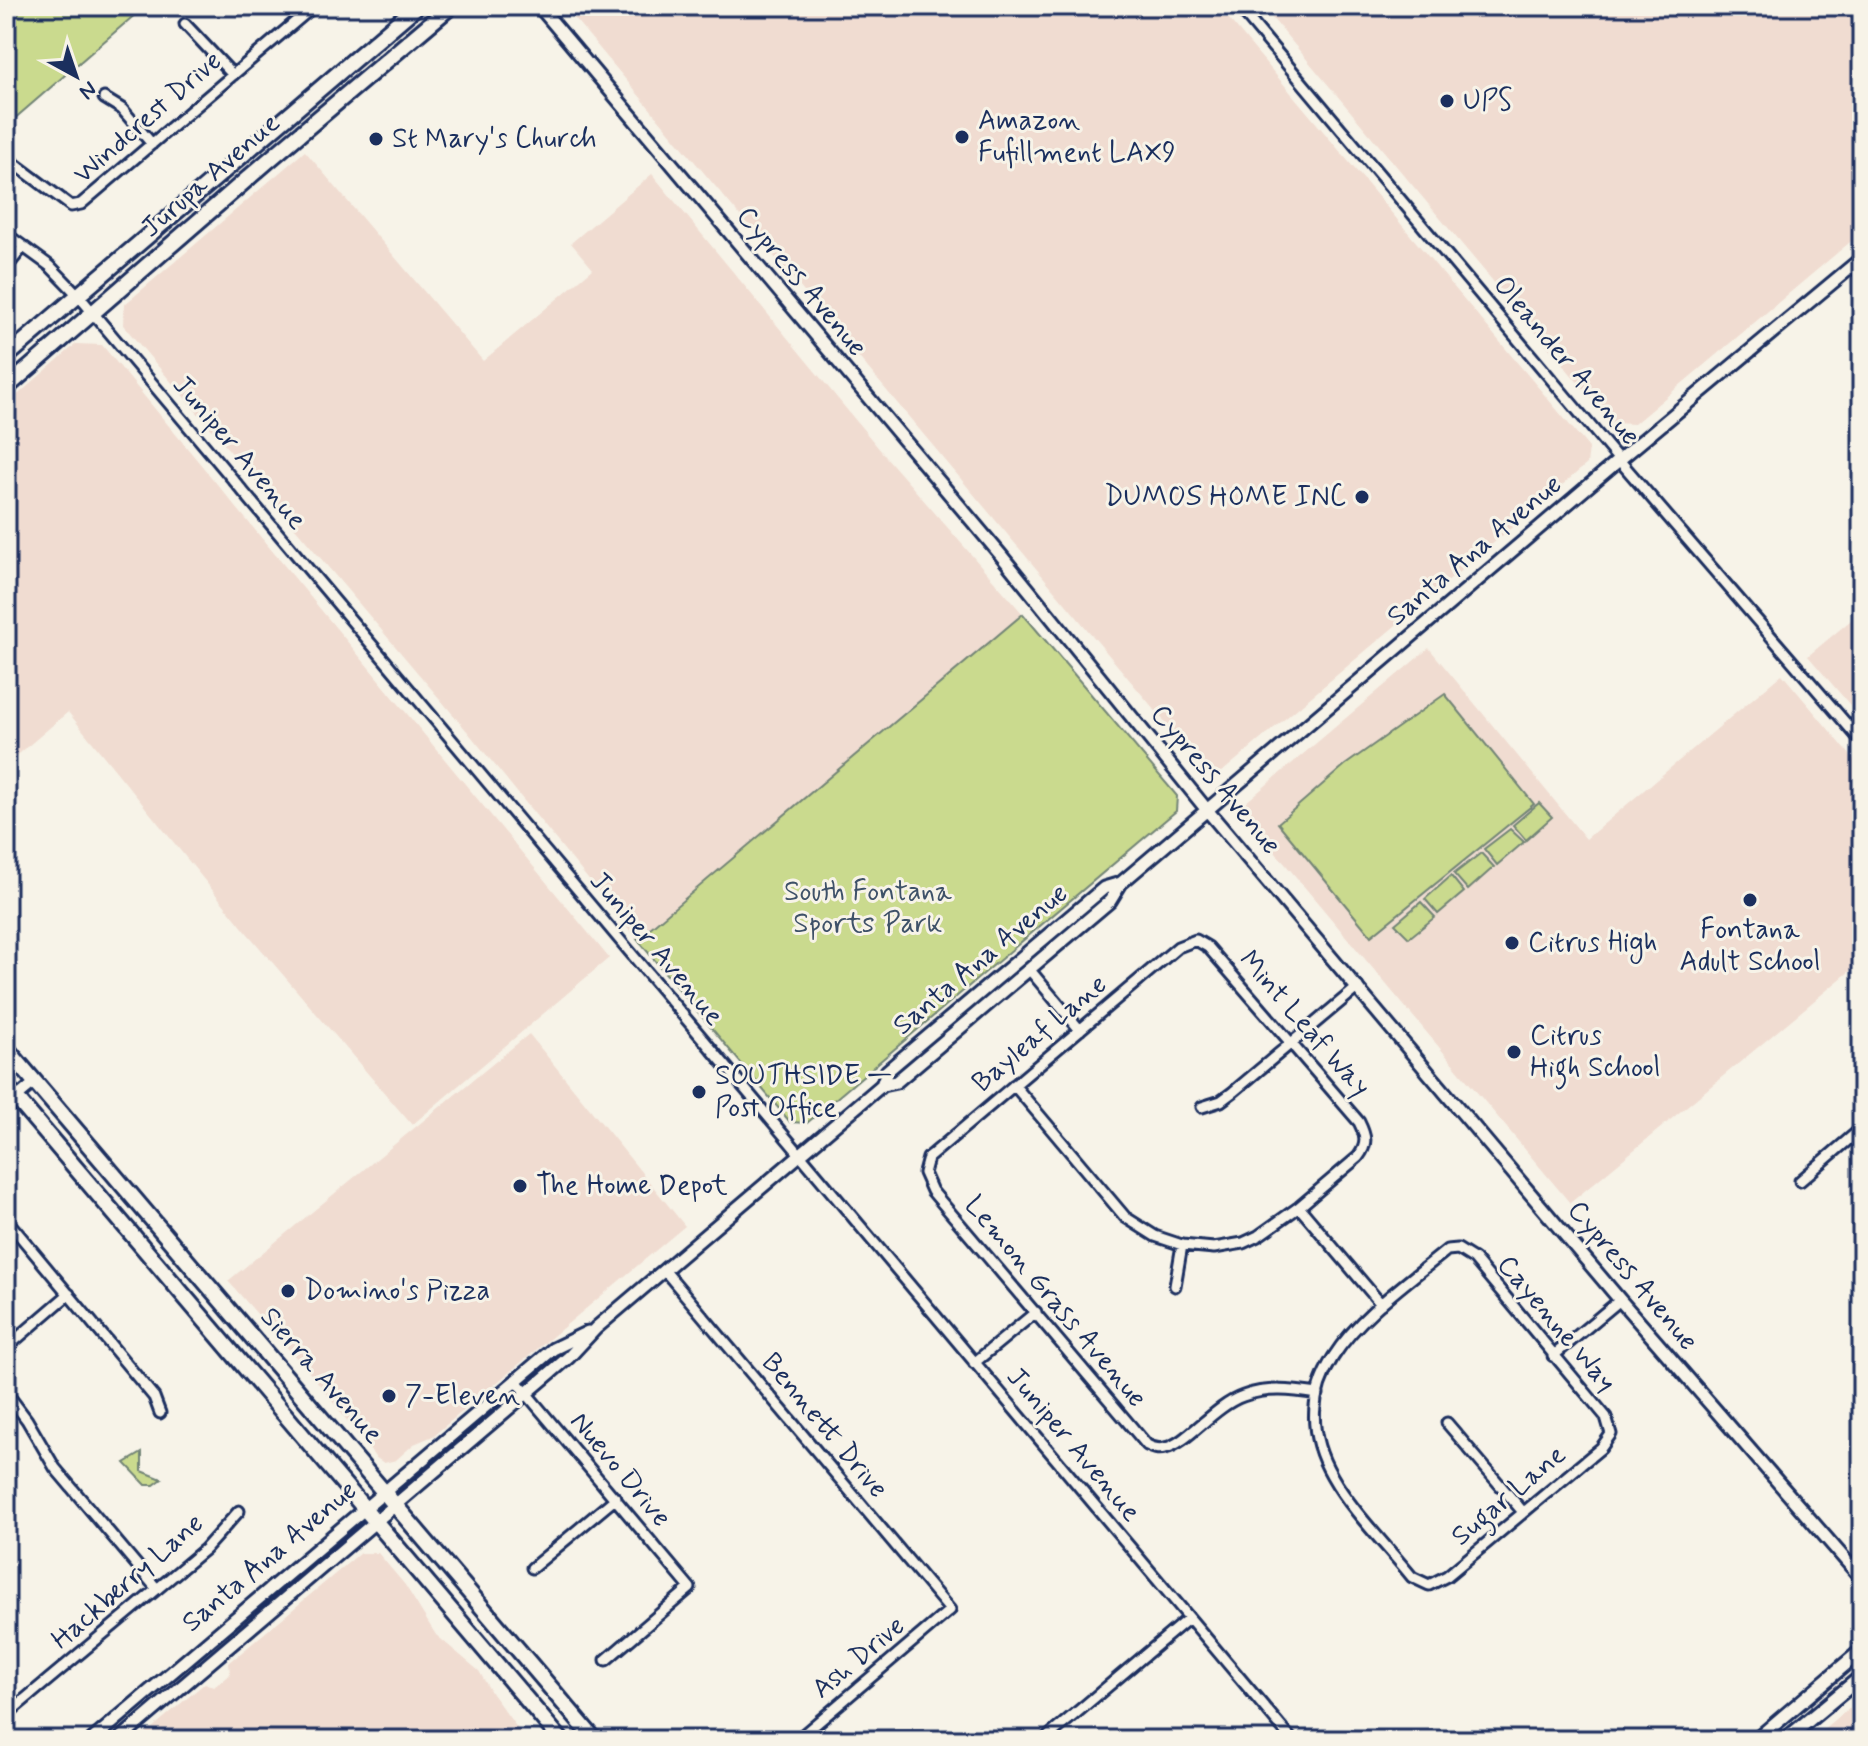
<svg xmlns="http://www.w3.org/2000/svg" width="1868" height="1746" viewBox="0 0 1868 1746" font-family="Mynerve,sans-serif">
  <style>
    .built { fill: #f0dcd1 }
    .green { fill: #cada8e; stroke: #728476; stroke-width: 2 }
    .lines { fill: none; stroke-linecap: round; stroke-linejoin: round }
    .minor-casing { stroke: #1b2f5e; stroke-width: 15 }
    .tertiary-casing { stroke: #1b2f5e; stroke-width: 17 }
    .secondary-casing { stroke: #1b2f5e; stroke-width: 18 }
    .primary-casing { stroke: #1b2f5e; stroke-width: 20 }
    .minor { stroke: #f7f3e8; stroke-width: 9 }
    .tertiary { stroke: #f7f3e8; stroke-width: 11 }
    .secondary { stroke: #f7f3e8; stroke-width: 12 }
    .primary { stroke: #f7f3e8; stroke-width: 14 }
    .poi-dot { fill: #1b2f5e; stroke: #f7f3e8; stroke-width: 3 }
    .labels { text-anchor: middle; dominant-baseline: central; stroke-width: 6; stroke-linejoin: round; paint-order: stroke }
    .poi-label { font-size: 28px; fill: #1b2f5e; stroke: #f7f3e8; text-anchor: start }
    .street-label { font-size: 28px; fill: #1b2f5e; stroke: #f7f3e8 }
    .park-label { font-size: 28px; fill: #3e5168; stroke: #f7f3e8 }
  </style>
  <rect width="100%" height="100%" fill="#f7f3e8"/>
  <filter id="ink" filterUnits="userSpaceOnUse"><feTurbulence type="fractalNoise" baseFrequency=".0125" numOctaves="2"/><feDisplacementMap in="SourceGraphic" scale="16" xChannelSelector="R" yChannelSelector="G"/><feConvolveMatrix kernelMatrix="1 2 1 2 8 2 1 2 1" color-interpolation-filters="sRGB"/></filter>
  <g filter="url(#ink)">
    <path class="built" d="M 564,6 L 1218,6 L 1589,448 L 1587,464 L 1222,772 L 1206,771 Z
      M 1262,6 L 1862,6 L 1862,232 L 1634,424 L 1612,423 Z
      M 305,151 L 483,361 L 593,269 L 571,243 L 652,174 L 886,457 L 1023,614 L 637,939 L 467,731 L 123,325 L 124,305 Z
      M 76,344 L 102,345 L 609,958 L 412,1125 L 248,934 L 68,712 L 6,765 L 6,405 Z
      M 1862,611 L 1862,719 L 1808,656 Z
      M 1429,648 L 1586,839 L 1782,674 L 1862,769 L 1862,961 L 1570,1203 L 1244,815 L 1245,803 Z
      M 529,1034 L 685,1226 L 433,1436 L 414,1444 L 396,1460 L 384,1463 L 375,1457 L 316,1380 L 228,1281 Z
      M 360,1553 L 378,1553 L 405,1585 L 436,1635 L 479,1671 L 492,1694 L 526,1740 L 138,1740 L 205,1683 L 214,1687 L 230,1674 L 229,1663 Z
      M 1862,1698 L 1862,1740 L 1811,1740 Z"/>
    <path class="green" d="M 6,6 L 145,6 L 6,126 Z
      M 1023,614 L 1177,796 L 1176,811 L 807,1123 L 790,1122 L 637,939 Z
      M 1445,694 L 1534,804 L 1371,936 L 1278,823 L 1345,765 Z
      M 1539,803 L 1552,817 L 1526,840 L 1513,825 Z
      M 1510,829 L 1524,842 L 1497,865 L 1484,849 Z
      M 1481,853 L 1494,867 L 1468,890 L 1454,874 Z
      M 1451,876 L 1464,892 L 1438,914 L 1425,899 Z
      M 1421,902 L 1435,917 L 1409,938 L 1395,924 Z
      M 142,1453 L 142,1471 L 162,1479 L 154,1485 L 146,1485 L 125,1463 Z"/>
    <g class="lines">
      <g class="minor-casing">
        <path id="minor" d="M 1238,6 L 1619,460 L 1862,742
          M 185,24 L 233,75
          M 104,98 L 122,109 L 152,144
          M 6,170 L 15,164 L 71,206 L 81,204 L 314,6
          M 6,234 L 50,266 L 78,295 L 1292,1740
          M 6,268 L 23,247
          M 1029,969 L 1080,1030
          M 1014,1085 L 1125,1217 L 1155,1236 L 1182,1245 L 1214,1248 L 1243,1243 L 1258,1236 L 1299,1207 L 1358,1157 C 1368,1144 1366,1136 1359,1122 L 1208,947 L 1196,940 L 1178,947 L 928,1158 L 924,1173 L 932,1191 L 1147,1445 C 1153,1448 1158,1450 1165,1448 C 1187,1444 1214,1406 1243,1396 C 1268,1387 1292,1390 1318,1394
          M 6,1106 L 35,1082
          M 1202,1107 L 1221,1101 L 1233,1092 L 1358,987
          M 1800,1181 L 1862,1128
          M 1299,1207 L 1381,1304
          M 6,1219 L 154,1397 L 160,1413
          M 1458,1249 L 1474,1259 L 1606,1417 L 1611,1434 L 1601,1448 L 1447,1576 L 1429,1585 L 1412,1577 C 1387,1546 1351,1510 1332,1476 C 1272,1372 1379,1306 1447,1250 Z
          M 665,1271 L 950,1610 L 797,1740
          M 1175,1286 L 1182,1245
          M 6,1348 L 69,1294
          M 1553,1356 L 1620,1300
          M 974,1363 L 1036,1312
          M 516,1381 L 690,1588 L 606,1660
          M 6,1392 L 27,1420 L 55,1468 L 157,1589
          M 1447,1423 L 1523,1512
          M 532,1568 L 616,1498
          M 6,1715 L 205,1549 L 239,1511
          M 1044,1740 L 1189,1618"/>
      </g>
      <g class="tertiary-casing">
        <path id="tertiary" d="M 539,6 L 1000,554 L 1207,810 L 1620,1300 L 1862,1579
          M 882,1085 L 887,1071 L 1104,888 L 1121,883
          M 92,1740 L 553,1349 L 588,1332
          M 119,1740 L 569,1357 L 596,1328 L 882,1085 L 896,1082 L 1110,901 L 1121,883 L 1207,810 L 1619,460 L 1862,258"/>
      </g>
      <g class="secondary-casing">
        <path id="secondary" d="M 1756,1740 L 1862,1650
          M 1785,1740 L 1862,1676"/>
      </g>
      <g class="primary-casing">
        <path id="primary" d="M 6,357 L 417,6
          M 6,388 L 269,160 L 451,6
          M 6,1048 L 595,1740
          M 6,1086 L 561,1740"/>
      </g>
      <use href="#minor" class="minor"/>
      <use href="#tertiary" class="tertiary"/>
      <use href="#secondary" class="secondary"/>
      <use href="#primary" class="primary"/>
    </g>
  </g>
  <g class="poi-dot">
    <circle cx="1447" cy="101" r="8"/>
    <circle cx="962" cy="137" r="8"/>
    <circle cx="376" cy="139" r="8"/>
    <circle cx="1362" cy="497" r="8"/>
    <circle cx="1750" cy="900" r="8"/>
    <circle cx="1512" cy="943" r="8"/>
    <circle cx="1514" cy="1052" r="8"/>
    <circle cx="699" cy="1092" r="8"/>
    <circle cx="520" cy="1186" r="8"/>
    <circle cx="288" cy="1291" r="8"/>
    <circle cx="389" cy="1396" r="8"/>
  </g>
  <g class="labels">
    <g class="poi-label">
      <text x="1463" y="101">UPS</text>
      <text x="978" y="121">Amazon<tspan x="978" dy="32">Fufillment LAX9</tspan></text>
      <text x="392" y="139">St Mary's Church</text>
      <text x="1346" y="497" text-anchor="end">DUMOS HOME INC</text>
      <text x="1750" y="930" text-anchor="middle">Fontana<tspan x="1750" dy="32">Adult School</tspan></text>
      <text x="1528" y="943">Citrus High</text>
      <text x="1530" y="1036">Citrus<tspan x="1530" dy="32">High School</tspan></text>
      <text x="715" y="1076">SOUTHSIDE —<tspan x="715" dy="32">Post Office</tspan></text>
      <text x="536" y="1186">The Home Depot</text>
      <text x="304" y="1291">Domino's Pizza</text>
      <text x="405" y="1396">7-Eleven</text>
    </g>
    <g class="street-label">
      <text transform="translate(148 118) rotate(-41)">Windcrest Drive</text>
      <text transform="translate(211 176) rotate(-41)">Jurupa Avenue</text>
      <text transform="translate(801 282) rotate(50)">Cypress Avenue</text>
      <text transform="translate(1566 361) rotate(50)">Oleander Avenue</text>
      <text transform="translate(239 453) rotate(50)">Juniper Avenue</text>
      <text transform="translate(1475 551) rotate(-40)">Santa Ana Avenue</text>
      <text transform="translate(1215 780) rotate(50)">Cypress Avenue</text>
      <text transform="translate(656 949) rotate(50)">Juniper Avenue</text>
      <text transform="translate(981 960) rotate(-40)">Santa Ana Avenue</text>
      <text transform="translate(1304 1024) rotate(49)">Mint Leaf Way</text>
      <text transform="translate(1040 1034) rotate(-40)">Bayleaf Lane</text>
      <text transform="translate(1632 1276) rotate(50)">Cypress Avenue</text>
      <text transform="translate(1055 1302) rotate(50)">Lemon Grass Avenue</text>
      <text transform="translate(1556 1324) rotate(50)">Cayenne Way</text>
      <text transform="translate(321 1376) rotate(49)">Sierra Avenue</text>
      <text transform="translate(824 1426) rotate(50)">Bennett Drive</text>
      <text transform="translate(1073 1445) rotate(50)">Juniper Avenue</text>
      <text transform="translate(620 1470) rotate(50)">Nuevo Drive</text>
      <text transform="translate(1509 1496) rotate(-40)">Sugar Lane</text>
      <text transform="translate(270 1557) rotate(-40)">Santa Ana Avenue</text>
      <text transform="translate(128 1582) rotate(-41)">Hackberry Lane</text>
      <text transform="translate(859 1658) rotate(-40)">Ash Drive</text>
    </g>
    <g class="park-label">
      <text x="868" y="892">South Fontana<tspan x="868" dy="32">Sports Park</tspan></text>
    </g>
  </g>
  <rect width="1868" height="1746" fill="none" stroke="#f7f3e8" stroke-width="32"/>
  <rect x="16" y="16" width="1836" height="1714" fill="none" stroke="#1b2f5e" stroke-width="3" filter="url(#ink)"/>
  <g transform="translate(76 76) rotate(140)" stroke="#f7f3e8" stroke-width="6" paint-order="stroke">
  <path d="M0-6L14 30L0 20L-14 30Z" fill="#1b2f5e"/>
  <text y="-12" font-size="22" font-weight="bold" text-anchor="middle" fill="#1b2f5e">N</text>
  </g>
</svg>
